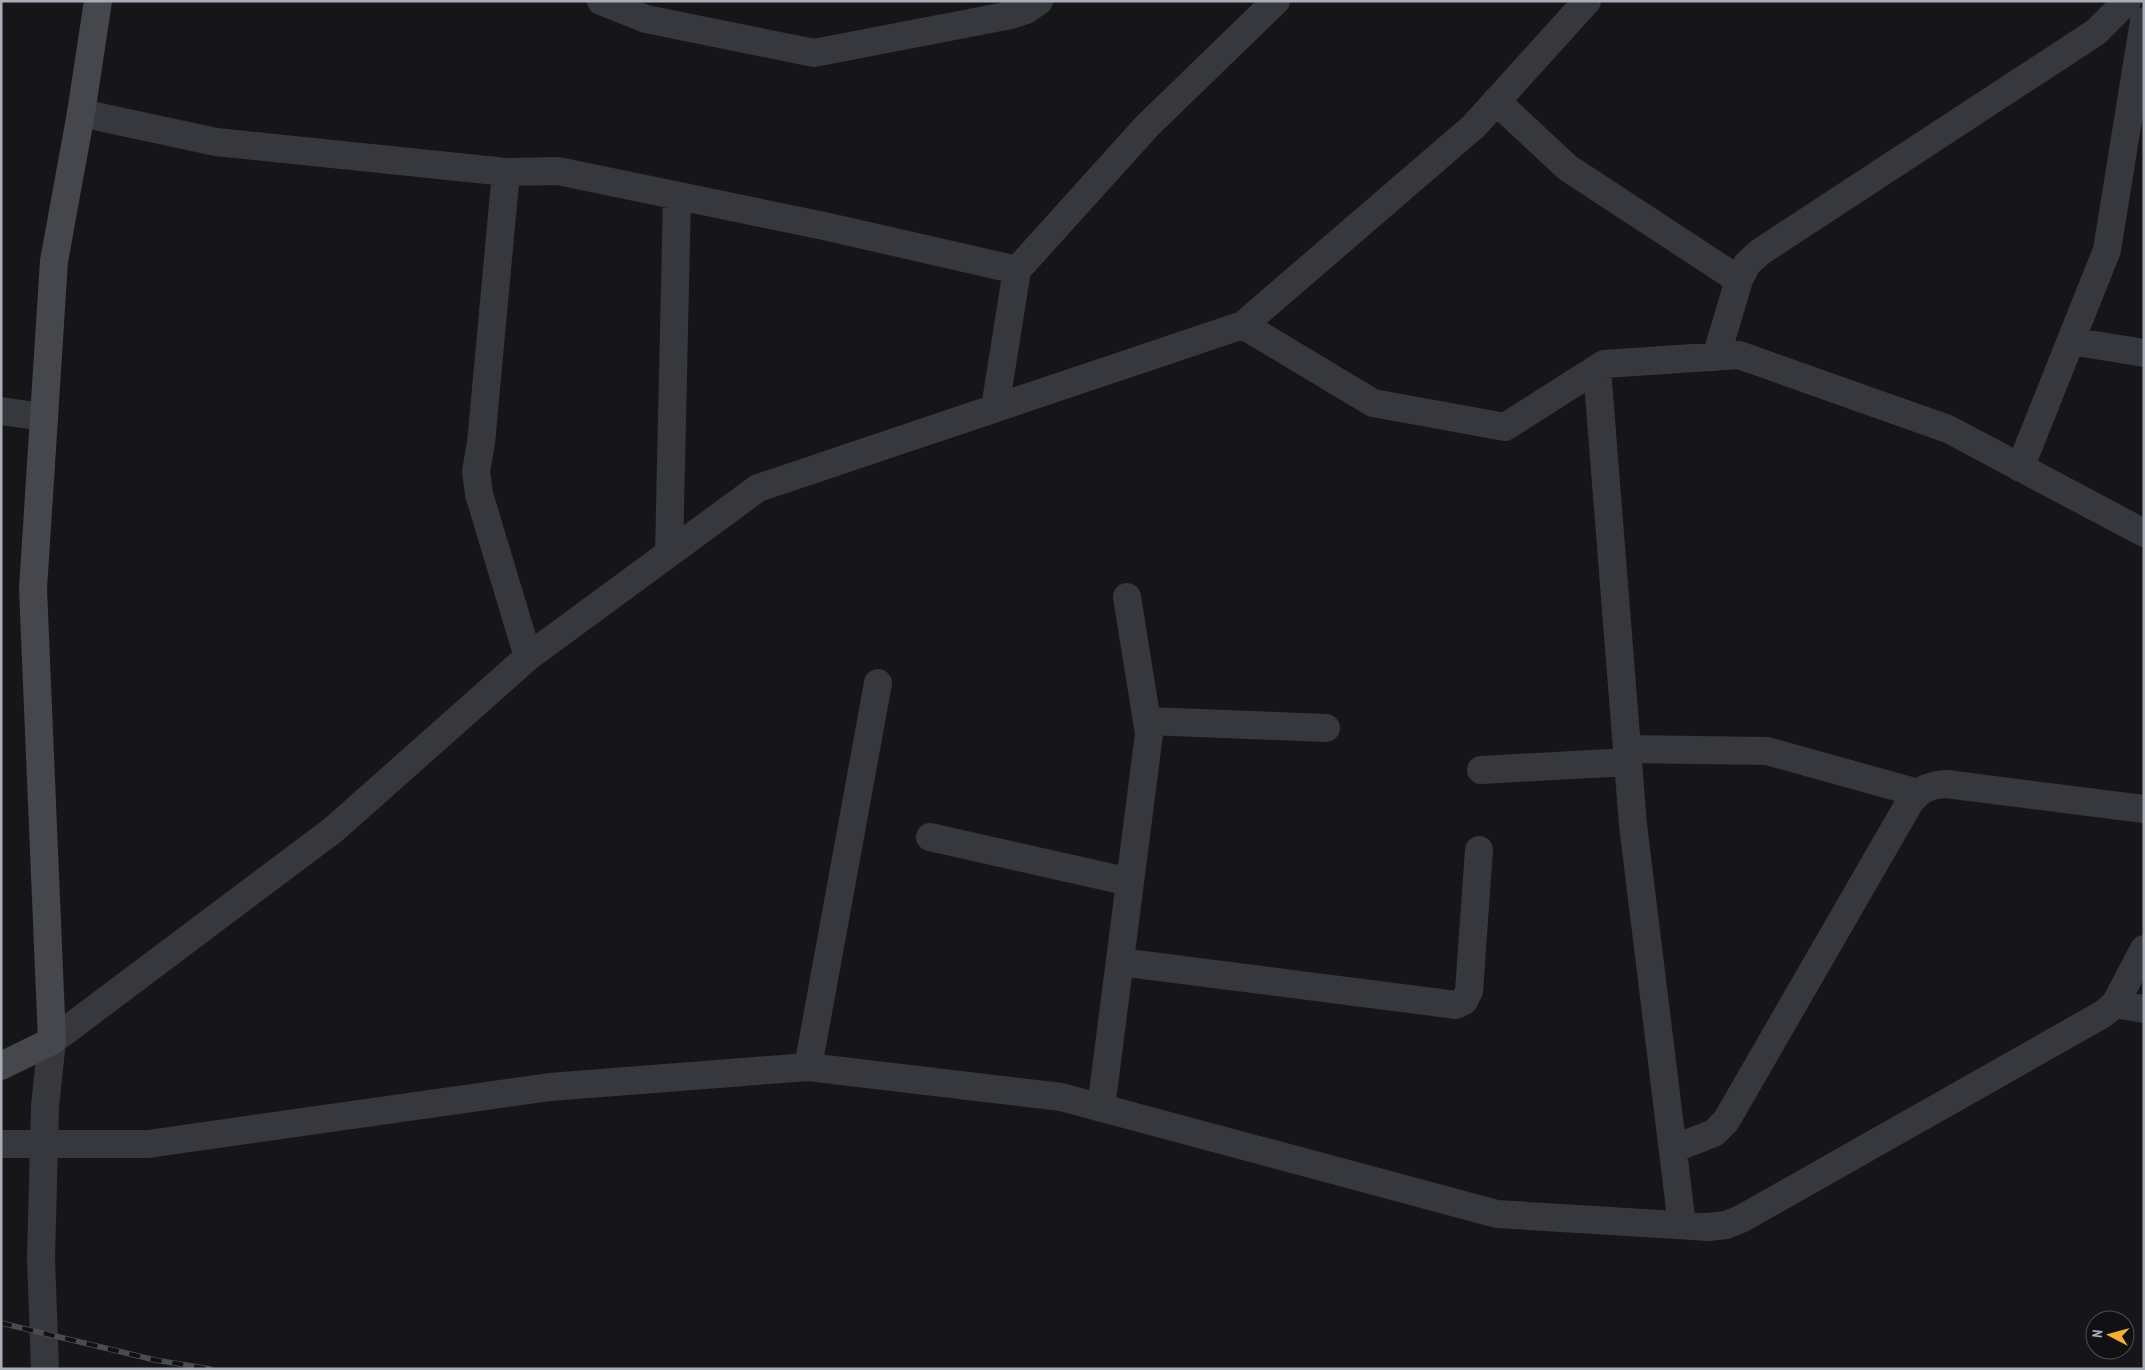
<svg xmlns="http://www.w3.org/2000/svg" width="2145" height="1370" viewBox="0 0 2145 1370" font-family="'PT Sans Narrow',sans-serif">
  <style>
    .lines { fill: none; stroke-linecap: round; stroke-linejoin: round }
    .minor { stroke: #37383d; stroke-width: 28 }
    .secondary { stroke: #45474d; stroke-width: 28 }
    .rail-casing { stroke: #4a4c52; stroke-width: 5.5 }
    .rail { stroke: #111113; stroke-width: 4; stroke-dasharray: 11; stroke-linecap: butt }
  </style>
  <rect width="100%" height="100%" fill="#161618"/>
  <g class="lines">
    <path class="minor" d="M 601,1 L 646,19 L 814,53 L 1011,15 L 1026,10 L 1039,1
      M 1496,101 L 1568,168 L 1739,280
      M 81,113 L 216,142 L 506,172 L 558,171 L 824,226 L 1017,270
      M 506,172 L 481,443 L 476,471 L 479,494 L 528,657
      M 1243,325 L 1373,403 L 1505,427 L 1604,364 L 1739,355 L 1948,429 L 2144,533
      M 2071,341 L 2144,353
      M 1716,357 L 1739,280 L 1747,264 L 1760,252 L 2096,32 L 2127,1
      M 1597,369 L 1633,825 L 1682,1225
      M 995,408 L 1017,270 L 1147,126 L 1276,1
      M 1,411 L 44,417
      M 2020,468 L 2107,250 L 2144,21
      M 669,553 L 677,196
      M 1148,721 L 1326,728
      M 1627,749 L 1767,751 L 1918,793
      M 1481,770 L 1628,762
      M 930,837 L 1130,882
      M 1120,962 L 1456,1005 L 1464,1001 L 1469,991 L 1479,850
      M 2115,1004 L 2144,1009
      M 808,1067 L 878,683
      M 1101,1108 L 1149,734 L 1127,597
      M 1,1144 L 148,1144 L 550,1087 L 808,1067 L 1061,1097 L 1497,1214 L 1709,1227 L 1726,1225 L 1741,1219 L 2103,1014 L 2115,1004 L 2144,949
      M 1673,1149 L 1714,1133 L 1726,1121 L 1910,802 C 1920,789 1930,785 1946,784 L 2144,809
      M 45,1369 L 41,1258 L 45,1106 L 52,1041 L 333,830 L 528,657 L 758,488 L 1243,325 L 1474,126 L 1587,1"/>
    <path class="secondary" d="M 1,1066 L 52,1041 L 33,589 L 54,261 L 81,113 L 98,1"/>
    <g class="rail-casing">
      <path id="rail" d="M 1,1323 L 155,1360 L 210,1369"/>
    </g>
    <use href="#rail" class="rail"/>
  </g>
  <rect width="2145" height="1370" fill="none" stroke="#a8adb8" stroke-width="5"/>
  <g transform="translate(2110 1335) rotate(276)"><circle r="24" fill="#111113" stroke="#4d4f55"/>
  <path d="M0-4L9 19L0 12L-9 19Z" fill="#f2b134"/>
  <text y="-8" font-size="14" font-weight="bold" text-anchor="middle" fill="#a8adb8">N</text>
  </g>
</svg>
